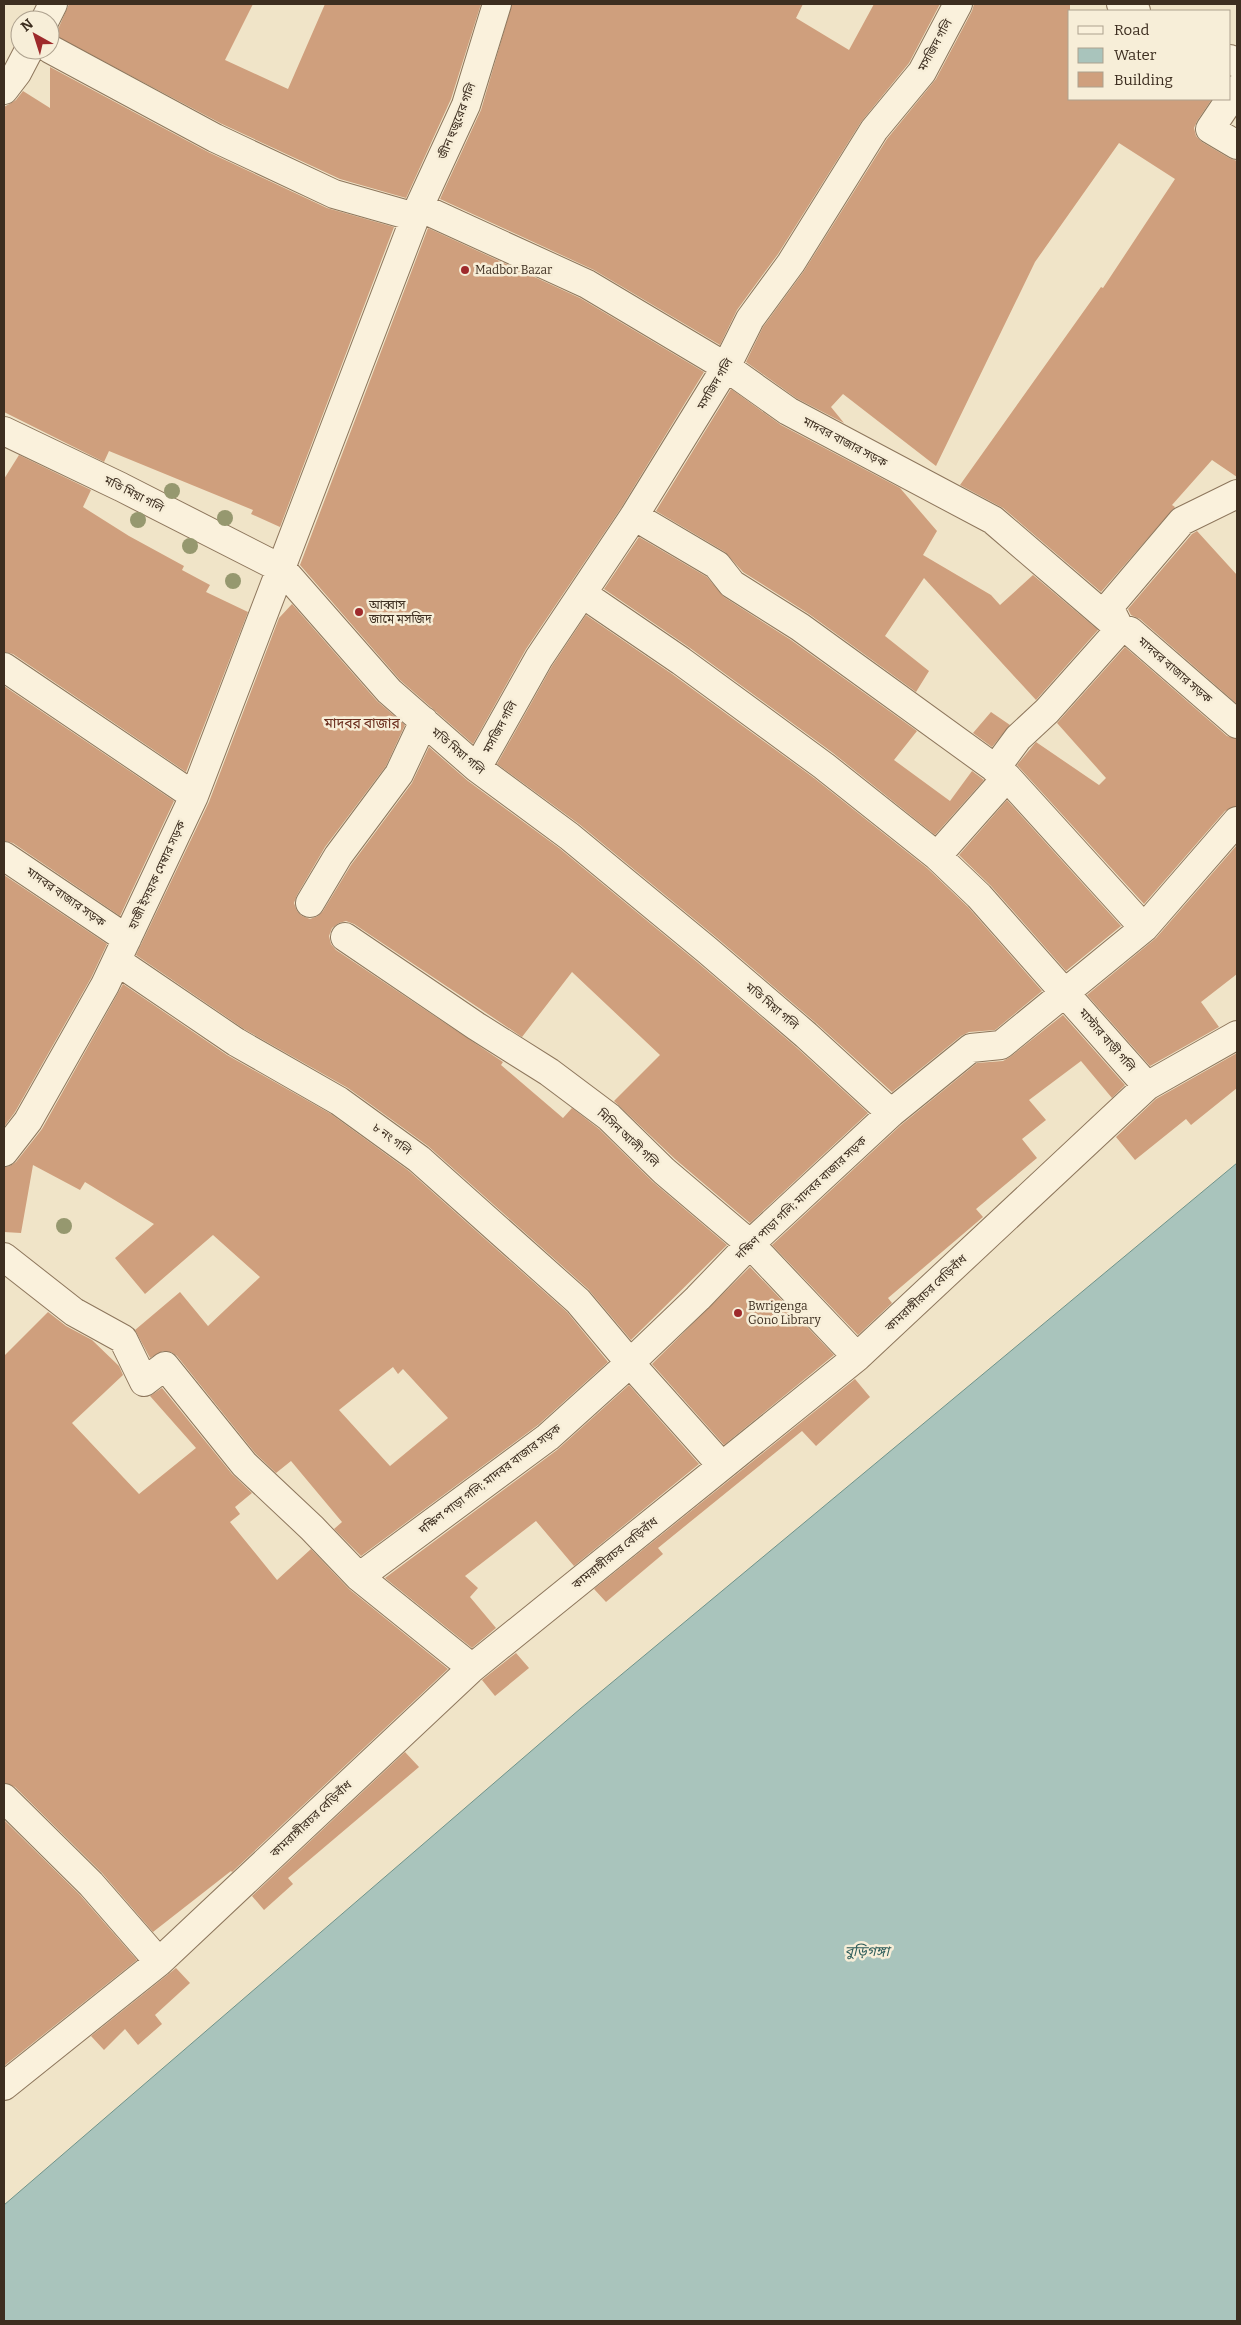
<svg xmlns="http://www.w3.org/2000/svg" width="1241" height="2325" viewBox="0 0 1241 2325" font-family="Bitter,'Noto Sans Bengali',serif">
  <style>
    .water { fill: #a9c4bc; stroke: #6f938a }
    .building { fill: #cf9f7d; fill-rule: evenodd }
    .lines { fill: none; stroke-linecap: round; stroke-linejoin: round }
    .minor-casing { stroke: #8d765c; stroke-width: 30 }
    .minor { stroke: #faf1dc; stroke-width: 28 }
    .tree { fill: #96986f }
    .poi-dot { fill: #9e2a2b; stroke: #f7eed8; stroke-width: 2 }
    .labels { text-anchor: middle; dominant-baseline: central; stroke-width: 5; stroke-linejoin: round; paint-order: stroke }
    .street-label { font-size: 12px; fill: #3d2e20; stroke: #f7eed8 }
    .poi-label { font-size: 12px; fill: #3d2e20; stroke: #f7eed8; text-anchor: start }
    .neighbourhood-label { font-size: 14px; fill: #6b2e1e; stroke: #f7eed8 }
    .water-label { font-size: 14px; font-style: italic; fill: #2f5d5a; stroke: #f7eed8 }
  </style>
  <rect width="100%" height="100%" fill="#f0e4c8"/>
  <path class="water" d="M 1237,1163 L 1237,2321 L 4,2321 L 4,2205 L 580,1709 Z"/>
  <path class="building" d="M 69,4 L 253,4 L 225,60 L 288,89 L 325,4 L 481,4 L 451,99 L 406,198 L 340,179 L 222,124 L 52,34 L 59,27 Z
    M 512,4 L 803,4 L 796,18 L 849,50 L 874,4 L 940,4 L 909,63 L 861,122 L 778,254 L 737,310 L 720,345 L 594,270 L 440,199 L 481,110 Z
    M 974,4 L 1070,4 L 1070,99 L 1212,99 L 1197,121 L 1194,128 L 1196,136 L 1202,142 L 1229,158 L 1237,161 L 1237,477 L 1212,460 L 1172,505 L 1175,507 L 1101,592 L 1003,508 L 960,485 L 1101,287 L 1103,288 L 1175,179 L 1119,143 L 1035,262 L 936,466 L 843,394 L 831,407 L 844,423 L 796,398 L 746,362 L 763,327 L 804,271 L 887,139 L 936,79 L 972,11 Z
    M 50,67 L 208,152 L 327,208 L 394,227 L 280,527 L 251,514 L 253,510 L 109,451 L 104,462 L 4,412 L 4,107 L 16,100 L 23,91 L 50,108 Z
    M 428,228 L 580,298 L 704,372 L 621,508 L 526,649 L 473,744 L 400,680 L 300,565 Z
    M 731,389 L 781,425 L 900,488 L 937,531 L 923,555 L 991,595 L 1000,605 L 1033,575 L 1098,630 L 1036,700 L 924,578 L 885,636 L 929,671 L 916,692 L 809,614 L 743,572 L 725,552 L 656,511 Z
    M 19,455 L 91,490 L 83,507 L 129,536 L 184,566 L 182,570 L 210,585 L 206,592 L 248,612 L 186,772 L 13,654 L 4,652 L 4,479 Z
    M 1197,531 L 1237,575 L 1237,704 L 1140,619 L 1131,615 L 1128,609 L 1192,534 Z
    M 639,537 L 707,577 L 724,597 L 791,640 L 917,731 L 894,760 L 950,801 L 972,771 L 984,780 L 935,835 L 833,753 L 690,648 L 604,589 Z
    M 292,604 L 377,701 L 405,725 L 386,766 L 325,847 L 297,895 L 294,903 L 297,911 L 302,916 L 310,919 L 318,916 L 323,911 L 351,865 L 412,783 L 429,747 L 468,781 L 559,848 L 697,962 L 796,1047 L 868,1113 L 750,1223 L 675,1159 L 614,1101 L 660,1055 L 572,972 L 522,1037 L 354,924 L 346,921 L 339,923 L 332,928 L 329,936 L 331,944 L 336,950 L 503,1062 L 501,1065 L 563,1118 L 572,1108 L 599,1129 L 653,1182 L 727,1245 L 631,1340 L 588,1289 L 428,1146 L 348,1088 L 244,1029 L 136,955 L 209,802 L 279,618 Z
    M 586,615 L 672,674 L 814,778 L 927,868 L 968,907 L 1042,991 L 995,1030 L 969,1032 L 961,1036 L 892,1092 L 816,1023 L 717,938 L 579,824 L 497,764 L 552,666 Z
    M 1125,647 L 1227,736 L 1237,739 L 1237,806 L 1225,811 L 1144,904 L 1017,765 L 1036,742 L 1099,785 L 1106,778 L 1057,723 Z
    M 4,686 L 174,801 L 120,916 L 13,843 L 4,841 Z
    M 991,712 L 1010,725 L 992,747 L 973,733 Z
    M 1007,800 L 1121,926 L 1066,971 L 991,886 L 959,855 Z
    M 1237,845 L 1237,974 L 1201,1002 L 1219,1027 L 1150,1066 L 1087,995 L 1156,938 Z
    M 4,875 L 107,944 L 91,978 L 15,1112 L 4,1127 Z
    M 123,984 L 227,1055 L 331,1114 L 409,1171 L 567,1312 L 608,1362 L 538,1425 L 361,1556 L 334,1529 L 342,1522 L 291,1461 L 276,1473 L 255,1453 L 177,1356 L 171,1352 L 163,1351 L 150,1358 L 135,1330 L 180,1292 L 208,1326 L 260,1277 L 213,1235 L 145,1294 L 115,1258 L 154,1224 L 85,1182 L 80,1190 L 33,1165 L 21,1233 L 4,1232 L 4,1167 L 10,1166 L 16,1162 L 42,1129 ZM 393,1367 L 398,1374 L 403,1369 L 448,1418 L 390,1466 L 339,1410 Z
    M 1063,1015 L 1125,1085 L 1112,1098 L 1081,1061 L 1029,1100 L 1046,1120 L 1022,1139 L 1037,1158 L 976,1209 L 983,1217 L 888,1298 L 892,1303 L 858,1335 L 772,1245 L 901,1125 L 977,1063 L 1003,1061 L 1010,1057 Z
    M 1237,1053 L 1237,1088 L 1191,1125 L 1186,1119 L 1135,1160 L 1116,1137 L 1156,1099 Z
    M 750,1267 L 834,1355 L 724,1445 L 652,1364 Z
    M 48,1312 L 66,1326 L 92,1340 L 119,1366 L 123,1375 L 72,1423 L 139,1494 L 196,1448 L 150,1396 L 162,1388 L 232,1474 L 252,1493 L 235,1507 L 240,1514 L 230,1522 L 277,1580 L 311,1549 L 349,1589 L 448,1669 L 232,1872 L 231,1871 L 153,1932 L 102,1873 L 15,1787 L 4,1783 L 4,1356 Z
    M 855,1379 L 870,1397 L 816,1446 L 802,1431 L 658,1548 L 663,1554 L 606,1602 L 594,1589 Z
    M 629,1385 L 699,1464 L 574,1566 L 536,1521 L 465,1576 L 478,1588 L 470,1597 L 496,1628 L 472,1648 L 385,1578 L 557,1450 Z
    M 516,1653 L 529,1668 L 495,1696 L 482,1680 Z
    M 405,1752 L 419,1767 L 288,1878 L 293,1884 L 264,1910 L 252,1896 Z
    M 4,1820 L 80,1895 L 137,1960 L 4,2066 Z
    M 176,1968 L 190,1983 L 155,2015 L 162,2024 L 138,2045 L 125,2029 L 104,2050 L 91,2036 Z"/>
  <g class="lines">
    <g class="minor-casing">
      <path id="minor" d="M 1121,4 L 1136,11
        M 45,20 L 53,4
        M 50,49 L 215,138 L 334,194 L 415,217
        M 1230,59 L 1237,63
        M 1237,89 L 1210,129 L 1237,145
        M 4,90 L 17,73 L 29,50
        M 419,207 L 587,284 L 726,367 L 788,411 L 993,520 L 1120,629 L 1130,631 L 1237,724
        M 4,431 L 121,487 L 282,569 L 389,691 L 477,768 L 569,836 L 707,950 L 806,1035 L 891,1113
        M 634,516 L 717,565 L 732,584 L 800,627 L 1007,777 L 1144,928
        M 583,594 L 681,661 L 824,766 L 937,856 L 979,896 L 1147,1086
        M 4,667 L 194,796 L 105,985 L 28,1121 L 4,1152
        M 477,768 L 539,658 L 634,516 L 726,367 L 750,319 L 791,263 L 874,130 L 922,72 L 958,4
        M 995,769 L 1018,738 L 1047,711 L 1120,629 L 1109,607 L 1182,521 L 1237,494
        M 194,796 L 419,207 L 466,105 L 497,4
        M 4,856 L 127,939
        M 937,856 L 1007,777
        M 310,903 L 338,856 L 399,774 L 424,721
        M 345,937 L 476,1026 L 549,1072 L 609,1117 L 664,1171 L 750,1244 L 857,1357
        M 117,961 L 236,1042 L 339,1101 L 419,1159 L 578,1301 L 630,1363 L 722,1466
        M 4,1257 L 74,1312 L 123,1339 L 144,1382 L 165,1366 L 244,1464 L 312,1528 L 359,1577 L 472,1668
        M 359,1577 L 548,1437 L 630,1363 L 698,1298 L 750,1244 L 891,1113 L 971,1048 L 1001,1045 L 1144,928 L 1237,821
        M 4,1798 L 91,1884 L 159,1962
        M 4,2086 L 159,1962 L 472,1668 L 857,1357 L 1147,1086 L 1237,1035"/>
    </g>
    <use href="#minor" class="minor"/>
  </g>
  <g class="tree">
    <circle cx="172" cy="491" r="8"/>
    <circle cx="225" cy="518" r="8"/>
    <circle cx="138" cy="520" r="8"/>
    <circle cx="190" cy="546" r="8"/>
    <circle cx="233" cy="581" r="8"/>
    <circle cx="64" cy="1226" r="8"/>
  </g>
  <g class="poi-dot">
    <circle cx="465" cy="270" r="5"/>
    <circle cx="359" cy="612" r="5"/>
    <circle cx="738" cy="1313" r="5"/>
  </g>
  <g class="labels">
    <g class="street-label">
      <text transform="translate(935 45) rotate(-61)">মসজিদ গলি</text>
      <text transform="translate(457 121) rotate(-68)">জীন হুজুরের গলি</text>
      <text transform="translate(715 384) rotate(-59)">মসজিদ গলি</text>
      <text transform="translate(845 442) rotate(28)">মাদবর বাজার সড়ক</text>
      <text transform="translate(134 494) rotate(27)">মতি মিয়া গলি</text>
      <text transform="translate(1175 670) rotate(41)">মাদবর বাজার সড়ক</text>
      <text transform="translate(500 727) rotate(-61)">মসজিদ গলি</text>
      <text transform="translate(458 751) rotate(40)">মতি মিয়া গলি</text>
      <text transform="translate(157 875) rotate(-65)">হাজী ইসহাক মেম্বার সড়ক</text>
      <text transform="translate(66 897) rotate(35)">মাদবর বাজার সড়ক</text>
      <text transform="translate(772 1006) rotate(40)">মতি মিয়া গলি</text>
      <text transform="translate(1107 1040) rotate(49)">মাস্টার বাড়ী গলি</text>
      <text transform="translate(628 1138) rotate(43)">মিসিন আলী গলি</text>
      <text transform="translate(392 1139) rotate(36)">৮ নং গলি</text>
      <text transform="translate(801 1198) rotate(-43)">দক্ষিণ পাড়া গলি; মাদবর বাজার সড়ক</text>
      <text transform="translate(926 1293) rotate(-43)">কামরাঙ্গীরচর বেড়িবাঁধ</text>
      <text transform="translate(490 1479) rotate(-37)">দক্ষিণ পাড়া গলি; মাদবর বাজার সড়ক</text>
      <text transform="translate(615 1553) rotate(-39)">কামরাঙ্গীরচর বেড়িবাঁধ</text>
      <text transform="translate(311 1819) rotate(-43)">কামরাঙ্গীরচর বেড়িবাঁধ</text>
    </g>
    <g class="poi-label">
      <text x="475" y="270">Madbor Bazar</text>
      <text x="369" y="605">আব্বাস<tspan x="369" dy="14">জামে মসজিদ</tspan></text>
      <text x="748" y="1306">Bwrigenga<tspan x="748" dy="14">Gono Library</tspan></text>
    </g>
    <g class="neighbourhood-label">
      <text x="362" y="723">মাদবর বাজার</text>
    </g>
    <g class="water-label">
      <text x="867" y="1951">বুড়িগঙ্গা</text>
    </g>
  </g>
  <rect width="1241" height="2325" fill="none" stroke="#3d2e20" stroke-width="10"/>
  <rect x="1068" y="10" width="162" height="90" fill="#f7eed8" stroke="#ada18e"/>
  <rect x="1078" y="26" width="25" height="8" fill="#faf1dc" stroke="#ada18e"/>
  <text x="1114" y="35" font-size="15" fill="#3d2e20">Road</text>
  <rect x="1078" y="48" width="25" height="15" fill="#a9c4bc" stroke="#ada18e"/>
  <text x="1114" y="60" font-size="15" fill="#3d2e20">Water</text>
  <rect x="1078" y="72" width="25" height="15" fill="#cf9f7d" stroke="#ada18e"/>
  <text x="1114" y="85" font-size="15" fill="#3d2e20">Building</text>
  <g transform="translate(35 35) rotate(321)"><circle r="24" fill="#f7eed8" stroke="#ada18e"/>
  <path d="M0-4L9 19L0 12L-9 19Z" fill="#9e2a2b"/>
  <text y="-8" font-size="14" font-weight="bold" text-anchor="middle" fill="#3d2e20">N</text>
  </g>
</svg>
